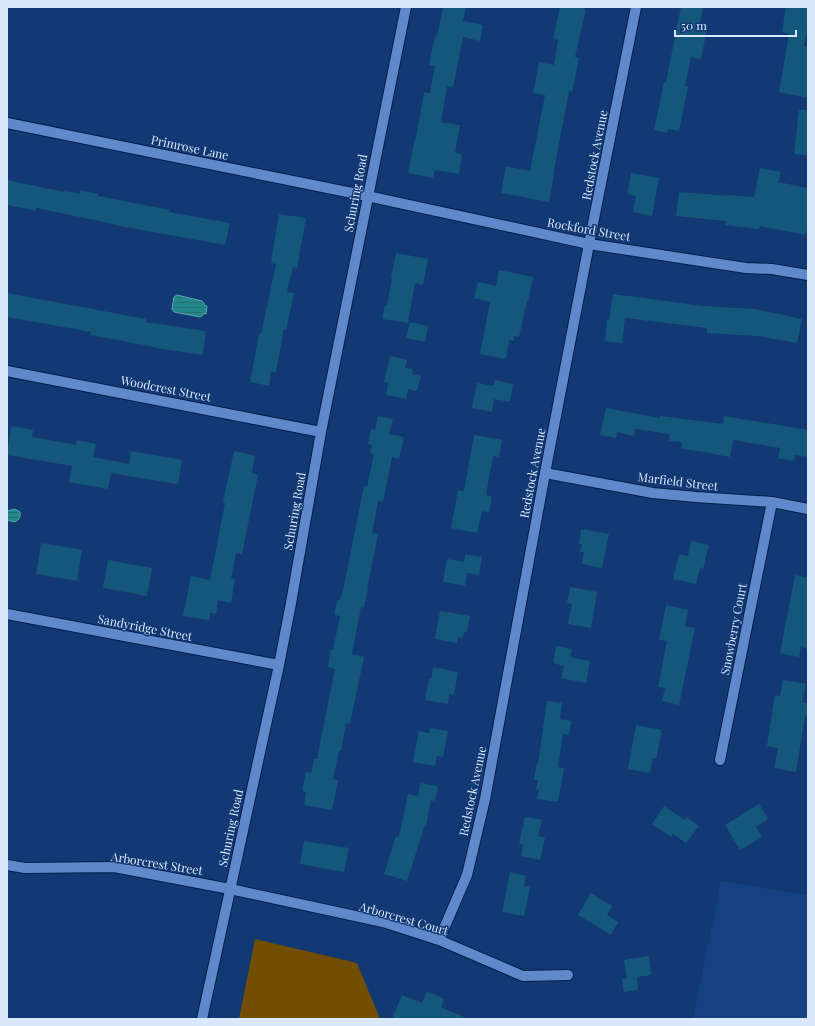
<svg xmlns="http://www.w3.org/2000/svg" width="815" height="1026" viewBox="0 0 815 1026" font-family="'Playfair Display',serif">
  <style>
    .built { fill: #154182 }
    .green { fill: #724e02 }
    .water { fill: url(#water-rules); stroke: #58a5ae }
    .building { fill: #14577b }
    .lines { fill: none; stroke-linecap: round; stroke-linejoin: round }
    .street-casing { stroke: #03204b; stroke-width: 12 }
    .street { stroke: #5f89ca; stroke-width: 10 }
    .labels { text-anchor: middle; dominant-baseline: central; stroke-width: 3; stroke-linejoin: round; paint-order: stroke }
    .street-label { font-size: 12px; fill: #dae8fe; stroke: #123973 }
  </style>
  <defs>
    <pattern id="water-rules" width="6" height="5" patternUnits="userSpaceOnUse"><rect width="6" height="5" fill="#21888b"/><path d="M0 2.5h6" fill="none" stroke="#2e6e72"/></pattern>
  </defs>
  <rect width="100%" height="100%" fill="#123973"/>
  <path class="built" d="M 721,881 L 807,895 L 808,893 L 808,1019 L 693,1019 Z"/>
  <path class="green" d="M 255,939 L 357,963 L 380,1019 L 239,1019 Z"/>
  <path class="water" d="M 177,295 L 202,301 L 204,303 L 204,305 L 207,306 L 206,314 L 203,313 L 203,315 L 200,317 L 174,312 L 172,309 L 174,297 Z
    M 15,509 L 20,512 C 21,517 19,520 15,522 L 7,520 L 7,511 Z"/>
  <path class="building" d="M 443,7 L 466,7 L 463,21 L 483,25 L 480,41 L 463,37 L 453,87 L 447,86 L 441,122 L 460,125 L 455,153 L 462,154 L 459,174 L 435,170 L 433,178 L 408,173 L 415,138 L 416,138 L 424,92 L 430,93 L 435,66 L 429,65 L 435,36 L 437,36 Z
    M 560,7 L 581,7 L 581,8 L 586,9 L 575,57 L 579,58 L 572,92 L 569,91 L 553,175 L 554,175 L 549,202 L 501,193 L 506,166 L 530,171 L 545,95 L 533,93 L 539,62 L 554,65 L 558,40 L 553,39 Z
    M 681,7 L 703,7 L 700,23 L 708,24 L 701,59 L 691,57 L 685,86 L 688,87 L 679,131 L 668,129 L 667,133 L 654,130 L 664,82 L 666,82 Z
    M 786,7 L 808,7 L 808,26 L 804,46 L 808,47 L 808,98 L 779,92 L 789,34 L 782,32 Z
    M 799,110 L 808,110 L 808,155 L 794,154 Z
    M 760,168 L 781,172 L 778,182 L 808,188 L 808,222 L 806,235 L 760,226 L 759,229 L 725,225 L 726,221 L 676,216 L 679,192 L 729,196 L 729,195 L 754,197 Z
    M 631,173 L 659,178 L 652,216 L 633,212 L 636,196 L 627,194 Z
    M 7,180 L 64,192 L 64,191 L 80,194 L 80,190 L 98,194 L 98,196 L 170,210 L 169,212 L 230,223 L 225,245 L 114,225 L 114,224 L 36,208 L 36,211 L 7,205 Z
    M 279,214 L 306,218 L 297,268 L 293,267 L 287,292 L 294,293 L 286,330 L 284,329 L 276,372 L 271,372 L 269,386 L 250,382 L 259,334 L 261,334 L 276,264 L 271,263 Z
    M 396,253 L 428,259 L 423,285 L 415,283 L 408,323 L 382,319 L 385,305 L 387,305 L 392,278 L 391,278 Z
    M 499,270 L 533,277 L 528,301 L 527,301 L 519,337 L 514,336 L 514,341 L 509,340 L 506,359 L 480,354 L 490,302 L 474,298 L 478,282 L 496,286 Z
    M 7,293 L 146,319 L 145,322 L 206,331 L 203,355 L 155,348 L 155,347 L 90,335 L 91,332 L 7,317 Z
    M 613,294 L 703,306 L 755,309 L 802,319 L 797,343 L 758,336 L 707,333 L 707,328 L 625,318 L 622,343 L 605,341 L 607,320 L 609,320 Z
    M 410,322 L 428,326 L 425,342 L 406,338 Z
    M 390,356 L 407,360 L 405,368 L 413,369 L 412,374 L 421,376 L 417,391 L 408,389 L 406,399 L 386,395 L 388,383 L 384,382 Z
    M 495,380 L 513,384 L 510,402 L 494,399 L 492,412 L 472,408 L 477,383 L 494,386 Z
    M 606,408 L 660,418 L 660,416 L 723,424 L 724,416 L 808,430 L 808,457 L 795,455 L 794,461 L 778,458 L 780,448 L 733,440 L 730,457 L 713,454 L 713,453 L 681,449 L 682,442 L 669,441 L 670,434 L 635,429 L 634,436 L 617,432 L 616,438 L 600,435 Z
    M 378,416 L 393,419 L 389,434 L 404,437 L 399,459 L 392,457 L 383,502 L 378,501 L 372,533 L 378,534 L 367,589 L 368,589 L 364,608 L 361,607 L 352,654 L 364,657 L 350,724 L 346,723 L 341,751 L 339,751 L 333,779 L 338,780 L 332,810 L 304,805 L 306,792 L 302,791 L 306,772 L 311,773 L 314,759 L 317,759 L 335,669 L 328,667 L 331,649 L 333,650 L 340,616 L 334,615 L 337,600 L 340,600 L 344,585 L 364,486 L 367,487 L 374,454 L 370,453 L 372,445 L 368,444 L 371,429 L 375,430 Z
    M 11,426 L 33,430 L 32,437 L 76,445 L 77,440 L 96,444 L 93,457 L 129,464 L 131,451 L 182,460 L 178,484 L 111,473 L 108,489 L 69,482 L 72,466 L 7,455 Z
    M 474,435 L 502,440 L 499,457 L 493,456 L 486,495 L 492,497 L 489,513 L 482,511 L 477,533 L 451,528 L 458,490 L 464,491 Z
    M 234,451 L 255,456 L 252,473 L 258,475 L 242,554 L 236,553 L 231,578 L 235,579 L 231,603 L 218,600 L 216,614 L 210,613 L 209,620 L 183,616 L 191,576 L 210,580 L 225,503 L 223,502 Z
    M 581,529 L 609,534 L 602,568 L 582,564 L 584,552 L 580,552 L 582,545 L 579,544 Z
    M 691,541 L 709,545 L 703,569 L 700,568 L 696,584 L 673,579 L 679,554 L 688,556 Z
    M 41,543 L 82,550 L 77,581 L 36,574 Z
    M 465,554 L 482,557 L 479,575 L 467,573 L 465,586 L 443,582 L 447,559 L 464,562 Z
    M 108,560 L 152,568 L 147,596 L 103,588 Z
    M 795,575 L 808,578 L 808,649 L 801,647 L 799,657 L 780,653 Z
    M 570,587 L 597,592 L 591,628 L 568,624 L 572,604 L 567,603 Z
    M 666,605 L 688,610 L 685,626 L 695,628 L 679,705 L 662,701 L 665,688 L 658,687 L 667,641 L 659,640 Z
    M 440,611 L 470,616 L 467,632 L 464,632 L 463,638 L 458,637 L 457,643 L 435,639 Z
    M 556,646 L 572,649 L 570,657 L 590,661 L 586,683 L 561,678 L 564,666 L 553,663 Z
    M 433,667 L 458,672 L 454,695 L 449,694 L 448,704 L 425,700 L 429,679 L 431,679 Z
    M 783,680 L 806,684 L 802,702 L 808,704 L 808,708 L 806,717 L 805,717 L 796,772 L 774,768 L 778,748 L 767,746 L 775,695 L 780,696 Z
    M 547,701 L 562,703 L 560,719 L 571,721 L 569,735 L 563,734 L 558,767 L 564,768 L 558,802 L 537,799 L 539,790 L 536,790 L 538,780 L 534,780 L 537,763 L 538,763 Z
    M 636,725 L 662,730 L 656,759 L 653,758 L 650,773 L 628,769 Z
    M 430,728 L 448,731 L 443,757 L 437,756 L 435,766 L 413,762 L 419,731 L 429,733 Z
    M 420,783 L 438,786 L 435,801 L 431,800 L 426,825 L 425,825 L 407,881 L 384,874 L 396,836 L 399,837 L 408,794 L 418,796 Z
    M 759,804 L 768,819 L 756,827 L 762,837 L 740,850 L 725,825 Z
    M 664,806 L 685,820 L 687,817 L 699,826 L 686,843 L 673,834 L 671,837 L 652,824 Z
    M 525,817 L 542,820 L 538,836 L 545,838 L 540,860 L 521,856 L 523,845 L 519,844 Z
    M 304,841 L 349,848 L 344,872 L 300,864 Z
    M 510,872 L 526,876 L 524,886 L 530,887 L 524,916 L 502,912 Z
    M 591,893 L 612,906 L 607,915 L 618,922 L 611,935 L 578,915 Z
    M 649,956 L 651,975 L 637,977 L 638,990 L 624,992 L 622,979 L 627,978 L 624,960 Z
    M 427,991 L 444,999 L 441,1007 L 468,1019 L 392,1019 L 402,995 L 422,1003 Z"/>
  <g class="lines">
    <g class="street-casing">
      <path id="street" d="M 7,123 L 367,196 L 589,244 L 746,268 L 772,269 L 808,275
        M 7,371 L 321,432
        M 545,473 L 653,493 L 696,497 L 772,502 L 808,509
        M 7,614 L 279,665
        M 720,760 L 772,502
        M 7,865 L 25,868 L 114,867 L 230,889 L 383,922 L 439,940 L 523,976 L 568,975
        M 439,940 L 467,875 L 485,799 L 545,473 L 589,244 L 636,7
        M 202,1019 L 279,665 L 291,603 L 321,432 L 406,7"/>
    </g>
    <use href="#street" class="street"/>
  </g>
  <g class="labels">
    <g class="street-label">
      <text transform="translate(190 147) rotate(12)">Primrose Lane</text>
      <text transform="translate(594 155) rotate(-79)">Redstock Avenue</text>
      <text transform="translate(355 193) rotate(-79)">Schuring Road</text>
      <text transform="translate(589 229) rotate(10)">Rockford Street</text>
      <text transform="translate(166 388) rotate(11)">Woodcrest Street</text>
      <text transform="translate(532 473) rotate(-79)">Redstock Avenue</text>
      <text transform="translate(678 481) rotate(7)">Marfield Street</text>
      <text transform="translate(294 511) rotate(-80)">Schuring Road</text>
      <text transform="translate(145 627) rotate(11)">Sandyridge Street</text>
      <text transform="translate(733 629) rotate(-79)">Snowberry Court</text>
      <text transform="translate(472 791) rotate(-78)">Redstock Avenue</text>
      <text transform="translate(230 828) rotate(-78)">Schuring Road</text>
      <text transform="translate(157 863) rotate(9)">Arborcrest Street</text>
      <text transform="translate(404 918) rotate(16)">Arborcrest Court</text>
    </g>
  </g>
  <rect width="815" height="1026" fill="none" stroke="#dae8fe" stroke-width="16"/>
  <path d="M675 30v6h121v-6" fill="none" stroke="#dae8fe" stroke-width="2"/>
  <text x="681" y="30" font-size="12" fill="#dae8fe" stroke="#123973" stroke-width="3" paint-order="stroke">50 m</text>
</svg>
